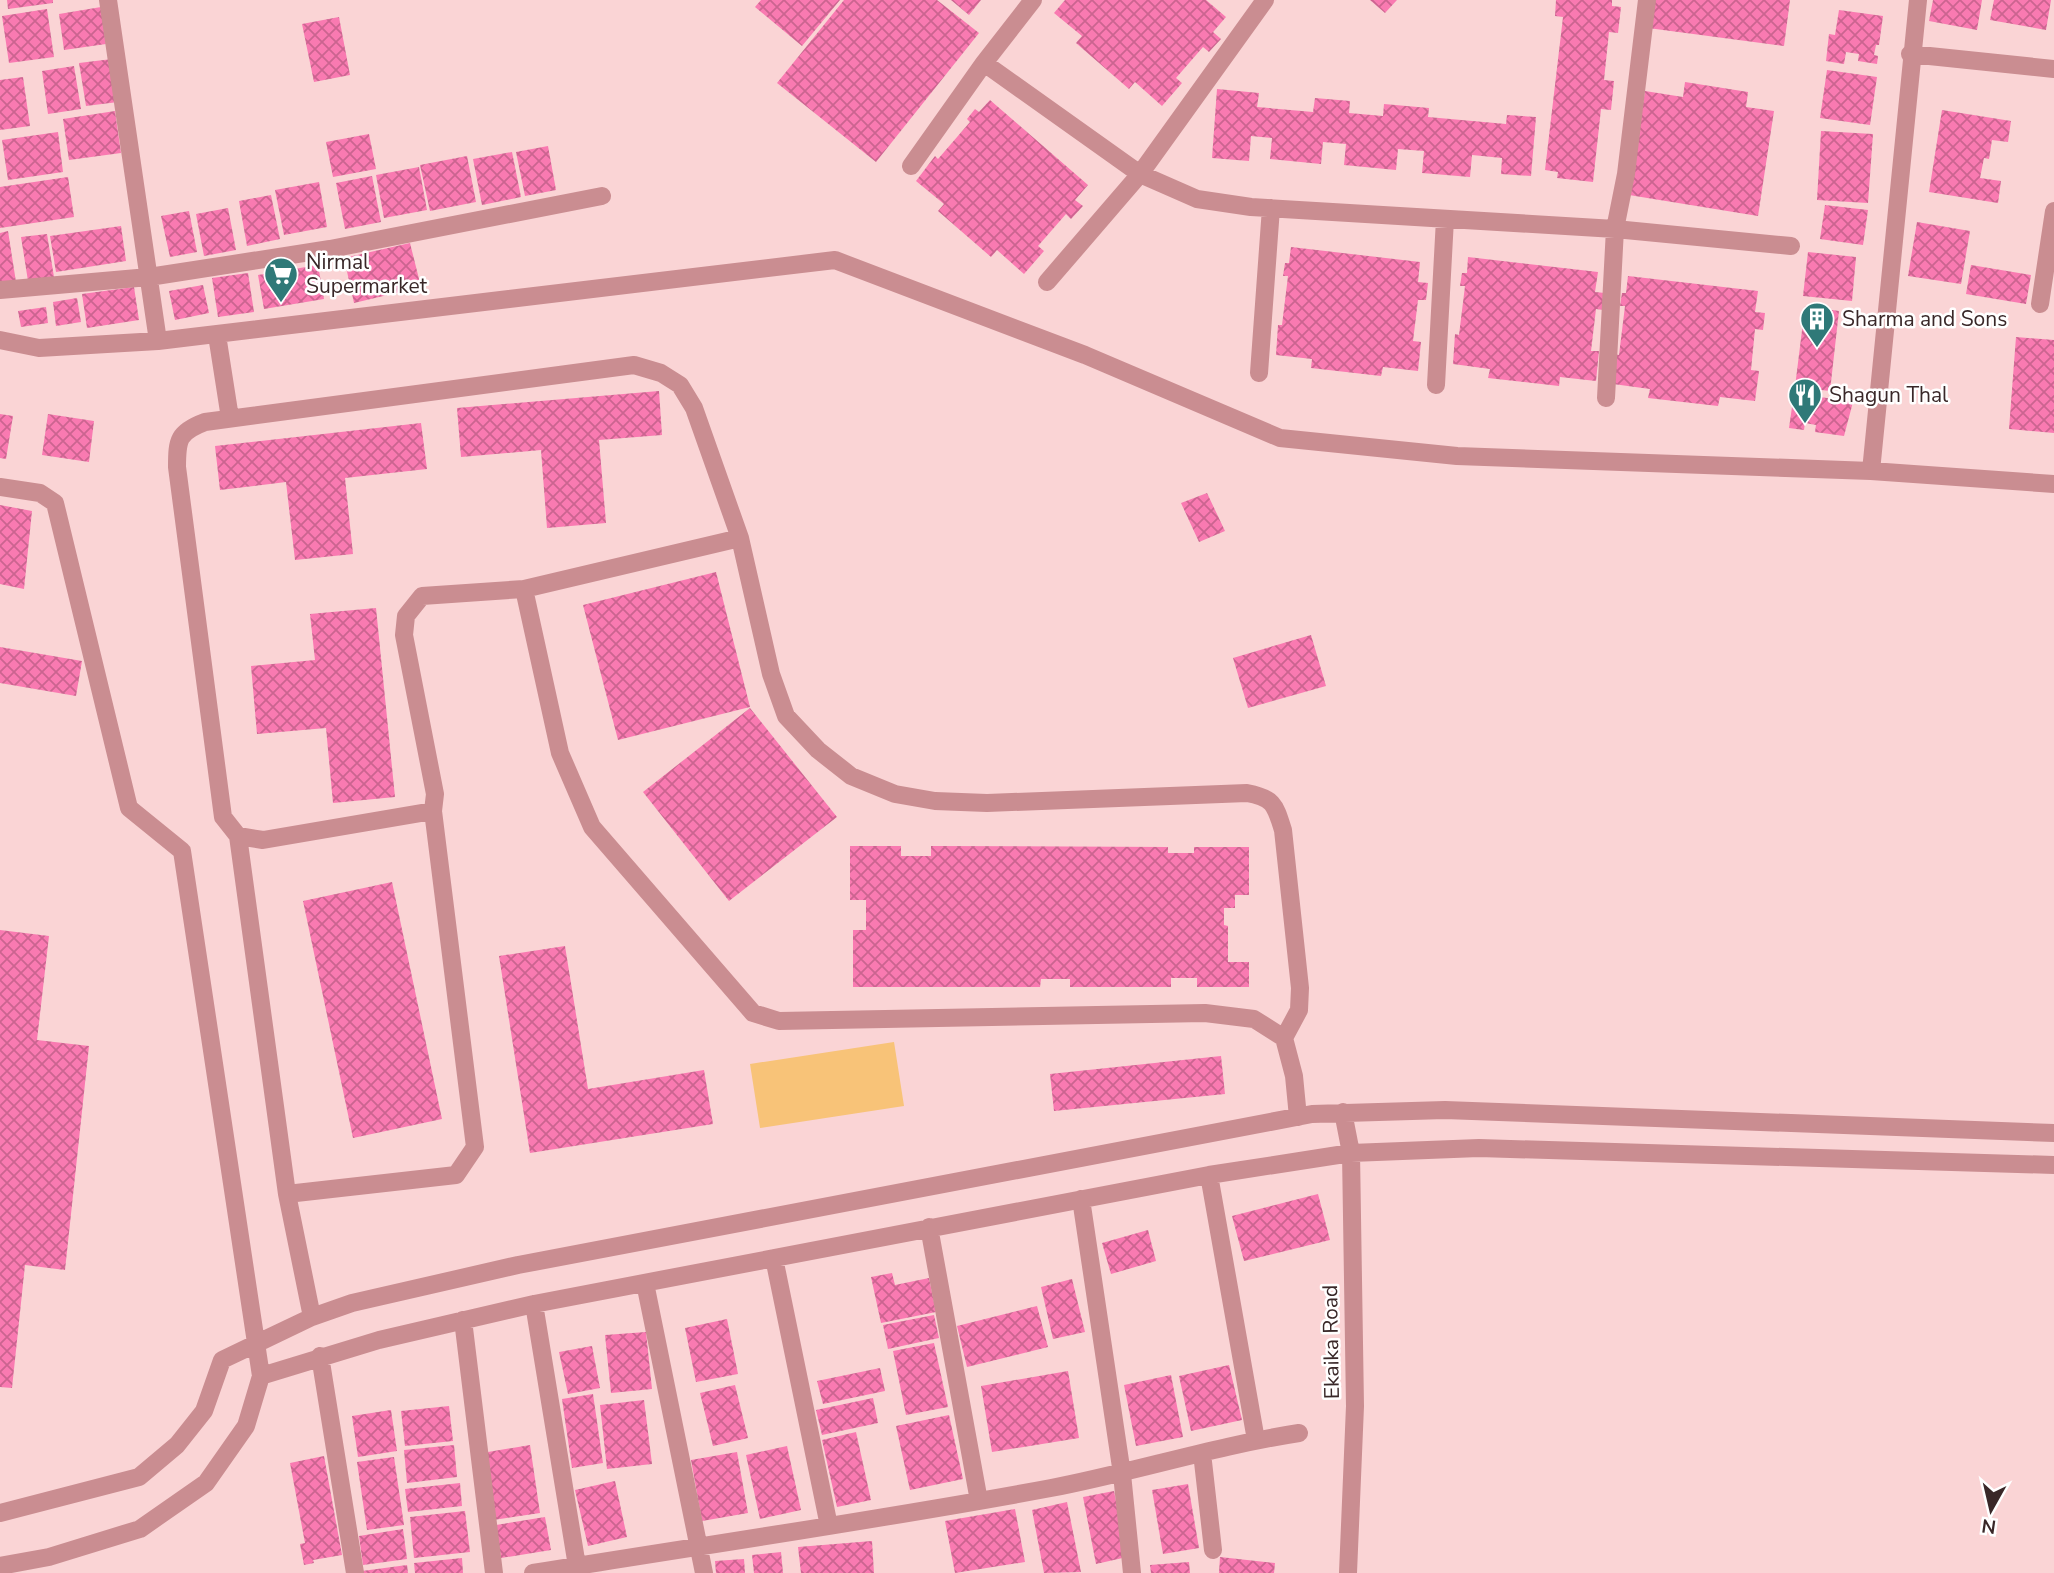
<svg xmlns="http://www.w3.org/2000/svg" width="2054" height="1573" viewBox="0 0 2054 1573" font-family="'Nunito Sans',sans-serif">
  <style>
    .pitch { fill: #f8c378 }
    .building { fill: url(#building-cross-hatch) }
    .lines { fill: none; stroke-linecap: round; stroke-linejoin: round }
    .minor { stroke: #ca8d91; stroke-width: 18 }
    .labels { text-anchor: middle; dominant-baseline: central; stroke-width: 5; stroke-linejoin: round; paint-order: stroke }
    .poi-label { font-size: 21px; fill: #392728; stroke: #fff; text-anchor: start }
    .street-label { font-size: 21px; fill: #392728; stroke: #fff }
  </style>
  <defs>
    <pattern id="building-cross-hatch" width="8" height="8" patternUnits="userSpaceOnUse" patternTransform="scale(1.75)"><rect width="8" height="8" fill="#f97ab1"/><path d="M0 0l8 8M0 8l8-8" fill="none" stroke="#cb6490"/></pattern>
  </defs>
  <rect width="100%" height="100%" fill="#fad4d5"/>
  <path class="pitch" d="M 894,1042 L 904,1106 L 760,1128 L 750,1064 Z"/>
  <path class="building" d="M 7,0 L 53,0 L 53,3 L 8,9 Z
    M 761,0 L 840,0 L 802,46 L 755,7 Z
    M 844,0 L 937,0 L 979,33 L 876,162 L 777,83 Z
    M 951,0 L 981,0 L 969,15 Z
    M 1065,0 L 1206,0 L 1226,17 L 1213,32 L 1221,39 L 1209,52 L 1203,47 L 1176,78 L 1182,83 L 1162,106 L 1135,82 L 1129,89 L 1076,43 L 1082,36 L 1054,13 Z
    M 1370,0 L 1397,0 L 1385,13 Z
    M 1556,0 L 1612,0 L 1612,6 L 1621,7 L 1618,33 L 1609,32 L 1604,80 L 1614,81 L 1611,110 L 1601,109 L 1593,182 L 1557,178 L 1558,172 L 1545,170 L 1563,17 L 1555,16 Z
    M 1651,0 L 1790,0 L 1784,46 L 1648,28 Z
    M 1933,0 L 1982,0 L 1977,30 L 1929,21 Z
    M 1994,0 L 2051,0 L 2046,30 L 1990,20 Z
    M 101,7 L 106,44 L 64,50 L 59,14 Z
    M 47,9 L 54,57 L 9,63 L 2,16 Z
    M 1839,10 L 1883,16 L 1879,45 L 1876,45 L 1874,55 L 1878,56 L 1877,64 L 1858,61 L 1859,54 L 1846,52 L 1844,64 L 1826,61 L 1829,34 L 1835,35 Z
    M 339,17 L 350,75 L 314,82 L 302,24 Z
    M 112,59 L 118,102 L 86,106 L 79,63 Z
    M 74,66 L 81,109 L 48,114 L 42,71 Z
    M 1827,70 L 1877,77 L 1870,125 L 1820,118 Z
    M 23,77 L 30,126 L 0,130 L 0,80 Z
    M 1685,82 L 1748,92 L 1746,107 L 1774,111 L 1758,216 L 1629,195 L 1645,91 L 1683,97 Z
    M 1217,89 L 1259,93 L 1257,107 L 1313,112 L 1315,98 L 1350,101 L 1349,113 L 1383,116 L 1384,104 L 1429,108 L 1428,117 L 1506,124 L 1507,115 L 1536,117 L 1531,176 L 1501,174 L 1502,158 L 1472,155 L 1470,177 L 1422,173 L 1424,151 L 1398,149 L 1396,170 L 1344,165 L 1346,144 L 1323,142 L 1321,164 L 1270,159 L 1272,138 L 1251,136 L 1249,161 L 1212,158 Z
    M 990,100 L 1088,185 L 1075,200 L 1083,206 L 1071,219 L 1066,214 L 1038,246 L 1044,251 L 1024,274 L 997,250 L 991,257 L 938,211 L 944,204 L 916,181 L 935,156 L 938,159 L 970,122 L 967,119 L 975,109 L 979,112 Z
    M 1942,110 L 2011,121 L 2008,142 L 1992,140 L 1989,159 L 1984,158 L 1980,178 L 2001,181 L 1998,203 L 1929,192 Z
    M 115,111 L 121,153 L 69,160 L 63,119 Z
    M 1821,131 L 1873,134 L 1868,203 L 1817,200 Z
    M 58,132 L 63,172 L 8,180 L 2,140 Z
    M 369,134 L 376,169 L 333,177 L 326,142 Z
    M 548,146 L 556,190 L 525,196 L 516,152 Z
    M 512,152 L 521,197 L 482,205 L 473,159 Z
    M 467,156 L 476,202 L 430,211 L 420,165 Z
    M 419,167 L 427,210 L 384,218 L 376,175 Z
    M 372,176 L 381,222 L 345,229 L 336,183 Z
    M 68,177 L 74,217 L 0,228 L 0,187 Z
    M 319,182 L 327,227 L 284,235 L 275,190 Z
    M 271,195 L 280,239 L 247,246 L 239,201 Z
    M 1825,205 L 1868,210 L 1863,245 L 1820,239 Z
    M 228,208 L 236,250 L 204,256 L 196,214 Z
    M 189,211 L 197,252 L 170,257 L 161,216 Z
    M 1917,222 L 1970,231 L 1961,284 L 1908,276 Z
    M 121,226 L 126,261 L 56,272 L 50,236 Z
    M 8,231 L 16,282 L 0,285 L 0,233 Z
    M 47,234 L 54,277 L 28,281 L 21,237 Z
    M 410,243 L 421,287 L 354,303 L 344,258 Z
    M 1291,247 L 1420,262 L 1418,282 L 1428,283 L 1426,300 L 1418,300 L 1413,341 L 1421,342 L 1418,371 L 1383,367 L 1381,376 L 1311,368 L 1312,359 L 1276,355 L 1278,325 L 1282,325 L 1288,276 L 1283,276 L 1285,263 L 1289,263 Z
    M 1808,252 L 1856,257 L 1852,301 L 1803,296 Z
    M 1468,257 L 1598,272 L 1595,292 L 1605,293 L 1603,310 L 1596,309 L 1591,351 L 1599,351 L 1596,381 L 1560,377 L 1559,386 L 1488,378 L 1490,369 L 1453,364 L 1455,334 L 1459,335 L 1465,286 L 1460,286 L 1462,273 L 1467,273 Z
    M 318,265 L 324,299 L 264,309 L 258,275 Z
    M 1971,265 L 2031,275 L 2026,304 L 1966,294 Z
    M 248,273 L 254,312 L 218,317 L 212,278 Z
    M 1628,276 L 1758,291 L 1755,312 L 1765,313 L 1763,330 L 1755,329 L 1751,370 L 1759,371 L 1755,401 L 1720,397 L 1718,406 L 1648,398 L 1650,389 L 1613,384 L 1615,354 L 1619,355 L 1625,306 L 1620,306 L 1622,293 L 1626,293 Z
    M 203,285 L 209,313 L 175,320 L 169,291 Z
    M 134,287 L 139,320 L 87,328 L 82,294 Z
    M 77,298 L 81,322 L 56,326 L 53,302 Z
    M 1805,306 L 1839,311 L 1830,391 L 1795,387 Z
    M 46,307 L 48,323 L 21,327 L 18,311 Z
    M 2016,337 L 2054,340 L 2054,433 L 2009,429 Z
    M 659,391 L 662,435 L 599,440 L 606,523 L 547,528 L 541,450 L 461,457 L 457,408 Z
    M 1794,393 L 1853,402 L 1844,436 L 1815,432 L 1816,425 L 1805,423 L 1804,430 L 1789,428 Z
    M 0,414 L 13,416 L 6,459 L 0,458 Z
    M 48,414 L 94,421 L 89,462 L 42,455 Z
    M 421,423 L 427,469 L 345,478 L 353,554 L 295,560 L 286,482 L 220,490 L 215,446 Z
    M 1207,493 L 1225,531 L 1199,542 L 1181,503 Z
    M 0,505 L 32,511 L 24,589 L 0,584 Z
    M 716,572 L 750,707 L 618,740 L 583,605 Z
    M 376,608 L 395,797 L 333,803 L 326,728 L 257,734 L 251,666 L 315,660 L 310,614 Z
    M 1311,635 L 1326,686 L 1248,708 L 1233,658 Z
    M 0,647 L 82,661 L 76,696 L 0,683 Z
    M 750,708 L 837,817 L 729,901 L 643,792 Z
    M 850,846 L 901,846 L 901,856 L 931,856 L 931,846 L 1168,847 L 1168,853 L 1194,853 L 1194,847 L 1249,847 L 1249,895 L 1235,895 L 1235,908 L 1224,908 L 1224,925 L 1228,926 L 1228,962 L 1249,962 L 1249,987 L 1197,987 L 1197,978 L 1171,978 L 1171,987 L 1070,987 L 1070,979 L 1041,979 L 1040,987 L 853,987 L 853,930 L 866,930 L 866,900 L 850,900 Z
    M 392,882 L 442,1119 L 353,1138 L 303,901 Z
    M 0,930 L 49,936 L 37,1040 L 89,1046 L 65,1270 L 25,1265 L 12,1388 L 0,1387 Z
    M 565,946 L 588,1089 L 704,1070 L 713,1124 L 530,1153 L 499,956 Z
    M 1221,1056 L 1225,1094 L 1054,1111 L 1050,1074 Z
    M 1318,1194 L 1330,1240 L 1244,1261 L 1232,1216 Z
    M 1148,1230 L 1156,1261 L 1111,1274 L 1102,1243 Z
    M 892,1273 L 895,1285 L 929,1278 L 936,1312 L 881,1323 L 871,1277 Z
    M 1072,1279 L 1085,1332 L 1053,1339 L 1041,1287 Z
    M 1037,1306 L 1048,1347 L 967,1367 L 957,1326 Z
    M 934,1315 L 939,1338 L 888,1349 L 883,1325 Z
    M 727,1319 L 738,1374 L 696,1382 L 685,1328 Z
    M 646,1332 L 652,1389 L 611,1393 L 605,1335 Z
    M 934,1343 L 948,1407 L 906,1415 L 893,1351 Z
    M 592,1346 L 600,1388 L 568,1394 L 559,1352 Z
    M 1229,1365 L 1242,1420 L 1191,1431 L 1179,1376 Z
    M 880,1368 L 885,1391 L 823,1404 L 817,1381 Z
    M 1068,1371 L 1079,1438 L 992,1452 L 981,1386 Z
    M 1171,1375 L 1183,1437 L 1136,1446 L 1124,1385 Z
    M 735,1385 L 748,1438 L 713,1446 L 700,1393 Z
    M 593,1394 L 603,1463 L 572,1468 L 562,1399 Z
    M 873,1398 L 878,1423 L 822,1435 L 816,1410 Z
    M 644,1400 L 652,1464 L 607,1469 L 600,1405 Z
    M 449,1406 L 453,1441 L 405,1446 L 401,1411 Z
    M 391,1410 L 397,1451 L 358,1457 L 352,1416 Z
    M 949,1415 L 963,1479 L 910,1490 L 896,1426 Z
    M 856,1432 L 871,1500 L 837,1507 L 822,1440 Z
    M 454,1445 L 457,1477 L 407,1483 L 404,1450 Z
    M 530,1445 L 540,1513 L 493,1520 L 482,1453 Z
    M 787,1446 L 801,1510 L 760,1519 L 746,1455 Z
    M 737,1452 L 748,1513 L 702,1521 L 691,1460 Z
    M 324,1456 L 342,1555 L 313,1560 L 314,1563 L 304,1565 L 300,1544 L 305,1543 L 290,1463 Z
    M 394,1457 L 404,1525 L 367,1530 L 357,1462 Z
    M 615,1481 L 627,1537 L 588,1546 L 575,1490 Z
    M 460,1483 L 462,1506 L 408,1512 L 405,1489 Z
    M 1188,1484 L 1199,1548 L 1163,1554 L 1152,1490 Z
    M 1114,1491 L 1127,1557 L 1096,1564 L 1083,1497 Z
    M 1067,1502 L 1081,1572 L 1044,1573 L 1032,1510 Z
    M 1015,1509 L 1025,1562 L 955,1573 L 945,1521 Z
    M 465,1511 L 470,1552 L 414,1558 L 410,1517 Z
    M 545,1517 L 551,1550 L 501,1558 L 496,1525 Z
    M 403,1529 L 407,1559 L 363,1565 L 359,1536 Z
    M 872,1541 L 874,1573 L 801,1573 L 798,1547 Z
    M 781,1552 L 783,1573 L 754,1573 L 752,1555 Z
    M 1220,1557 L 1275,1563 L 1274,1573 L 1219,1573 Z
    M 462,1558 L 463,1573 L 415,1573 L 414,1563 Z
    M 744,1559 L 745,1573 L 716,1573 L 715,1561 Z
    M 1189,1562 L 1190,1573 L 1151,1573 L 1150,1565 Z
    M 407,1565 L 408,1573 L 362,1573 L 362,1571 Z"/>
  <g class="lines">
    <path class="minor" d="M 108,0 L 158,341
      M 1910,54 L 2054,69
      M 984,63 L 1140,174 L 1197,199 L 1251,207 L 1615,229 L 1791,246
      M 911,166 L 984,63 L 1033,0
      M 1047,282 L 1140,174 L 1265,0
      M 0,290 L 149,277 L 330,249 L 602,196
      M 2040,304 L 2054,211
      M 217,335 L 230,418
      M 0,340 L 39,348 L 158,341 L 835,260 L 1085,355 L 1280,438 L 1457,456 L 1871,471 L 2054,484
      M 1259,373 L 1271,208
      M 1436,385 L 1445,219
      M 1606,398 L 1615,229 L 1626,174 L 1647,0
      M 1871,471 L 1918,0
      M 0,487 L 40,493 L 55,503 L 129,808 L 182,851 L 261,1376
      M 524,589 L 740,538
      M 238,836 L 263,840 L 433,811 L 435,794 L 404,635 L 406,616 L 422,596 L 524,589 L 560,753 L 592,827 L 753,1013 L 779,1021 L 1205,1013 L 1254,1019 L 1284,1038 L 1294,1076 L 1298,1117
      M 1343,1112 L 1351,1153 L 1355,1406 L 1348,1573
      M 1209,1175 L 1256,1440
      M 287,1194 L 456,1175 L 475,1147 L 433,811
      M 1081,1199 L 1122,1474 L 1132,1573
      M 929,1227 L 979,1501
      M 774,1258 L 829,1526
      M 645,1283 L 704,1573
      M 534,1304 L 577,1566
      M 312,1317 L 287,1194 L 238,836 L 223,817 L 177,467 C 177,440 178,432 205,422 L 634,365 L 661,373 L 680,385 L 694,408 L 740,538 L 771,674 L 786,716 L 818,750 L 851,776 L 895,794 L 935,801 L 987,803 L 1247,793 C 1274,798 1275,805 1283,830 L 1300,988 L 1299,1010 L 1284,1038
      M 463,1320 L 494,1573
      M 320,1356 L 355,1573
      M 1202,1453 L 1213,1550
      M 0,1513 L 139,1477 L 177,1445 L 204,1411 L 222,1360 L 312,1317 L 352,1303 L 518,1265 L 1312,1114 L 1445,1110 L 2054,1133
      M 0,1566 L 49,1557 L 140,1529 L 206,1483 L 246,1426 L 261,1376 L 379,1340 L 534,1304 L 1209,1175 L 1351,1153 L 1479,1148 L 2054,1165
      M 533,1573 C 705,1545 879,1520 1051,1488 C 1134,1472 1215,1446 1299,1433"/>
  </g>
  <defs>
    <g id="supermarket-pin" transform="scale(1.75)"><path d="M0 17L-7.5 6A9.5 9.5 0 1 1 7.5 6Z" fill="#2f7978" stroke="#fff"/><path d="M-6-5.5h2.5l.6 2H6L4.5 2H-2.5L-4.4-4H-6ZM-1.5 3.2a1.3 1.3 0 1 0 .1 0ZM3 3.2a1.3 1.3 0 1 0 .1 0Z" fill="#fff"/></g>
    <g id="building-pin" transform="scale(1.75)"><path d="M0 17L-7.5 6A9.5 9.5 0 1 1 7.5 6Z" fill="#2f7978" stroke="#fff"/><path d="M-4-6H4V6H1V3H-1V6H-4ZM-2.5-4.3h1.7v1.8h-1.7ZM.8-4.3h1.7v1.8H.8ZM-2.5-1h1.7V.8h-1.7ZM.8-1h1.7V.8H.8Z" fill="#fff"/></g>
    <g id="restaurant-pin" transform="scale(1.75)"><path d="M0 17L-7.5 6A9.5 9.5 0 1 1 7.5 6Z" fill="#2f7978" stroke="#fff"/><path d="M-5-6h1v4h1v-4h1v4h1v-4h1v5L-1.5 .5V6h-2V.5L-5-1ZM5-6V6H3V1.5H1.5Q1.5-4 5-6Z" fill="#fff"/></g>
  </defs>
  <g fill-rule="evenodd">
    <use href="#supermarket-pin" x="281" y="274"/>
    <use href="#building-pin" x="1817" y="319"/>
    <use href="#restaurant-pin" x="1805" y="395"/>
  </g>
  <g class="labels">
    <g class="poi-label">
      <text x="306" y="262">Nirmal<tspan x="306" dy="24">Supermarket</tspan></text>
      <text x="1842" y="319">Sharma and Sons</text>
      <text x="1829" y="395">Shagun Thal</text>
    </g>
    <g class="street-label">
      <text transform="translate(1331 1342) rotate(-91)">Ekaika Road</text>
    </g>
  </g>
  <g transform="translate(1991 1510) rotate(188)" stroke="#ffffff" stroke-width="5" paint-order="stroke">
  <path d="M0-5L12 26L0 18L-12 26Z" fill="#392728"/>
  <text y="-10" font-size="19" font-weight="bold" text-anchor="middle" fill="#392728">N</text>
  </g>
</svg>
